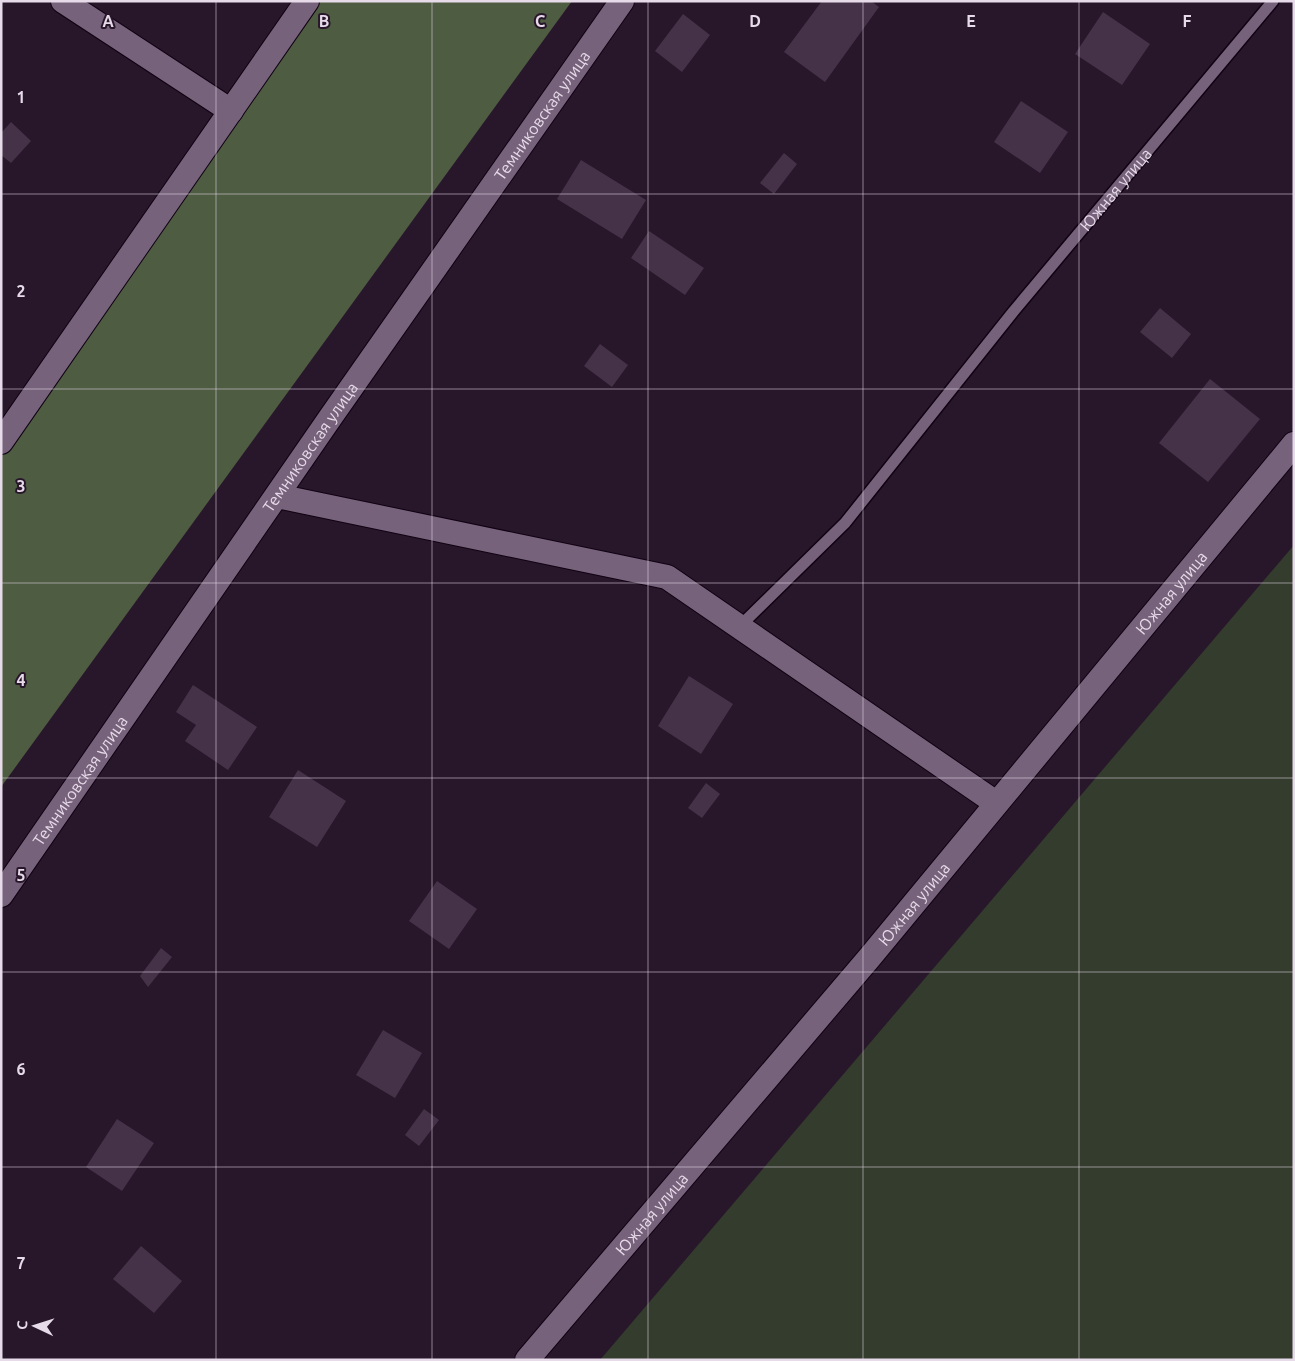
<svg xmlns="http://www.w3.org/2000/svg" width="1295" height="1361" viewBox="0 0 1295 1361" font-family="Ubuntu,sans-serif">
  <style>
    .green { fill: #343c2d }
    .forest { fill: #4e5c42 }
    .building { fill: #453249 }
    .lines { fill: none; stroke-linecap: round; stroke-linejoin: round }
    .service-casing { stroke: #100213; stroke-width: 14 }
    .minor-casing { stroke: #100213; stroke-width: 26 }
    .service { stroke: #77627b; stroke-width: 11 }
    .minor { stroke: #77627b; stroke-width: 24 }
    .grid { fill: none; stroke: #e7dbea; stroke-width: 1; stroke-opacity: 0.55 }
    .labels { text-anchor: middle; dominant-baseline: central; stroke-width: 4; stroke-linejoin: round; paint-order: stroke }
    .street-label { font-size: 16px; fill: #e7dbea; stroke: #28162b }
    .grid-label { font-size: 16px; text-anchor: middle; font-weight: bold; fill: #e7dbea; stroke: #28162b; stroke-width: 4; stroke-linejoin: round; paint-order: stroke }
  </style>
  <rect width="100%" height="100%" fill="#28162b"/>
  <path class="green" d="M 1294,545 L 1294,1360 L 600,1360 Z"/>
  <path class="forest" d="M 316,1 L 572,1 L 1,787 L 1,436 Z"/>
  <path class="building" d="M 822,1 L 871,1 L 879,7 L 825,82 L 784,52 Z
    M 1103,12 L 1150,44 L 1122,85 L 1075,54 Z
    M 683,14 L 710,35 L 682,72 L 655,51 Z
    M 1021,101 L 1068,132 L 1040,173 L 994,142 Z
    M 11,122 L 31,141 L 11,163 L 1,155 L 1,133 Z
    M 784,153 L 797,164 L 774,194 L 760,183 Z
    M 581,160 L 646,200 L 622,239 L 557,199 Z
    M 649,231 L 704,268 L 685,295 L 631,258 Z
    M 1160,308 L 1191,334 L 1172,358 L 1140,332 Z
    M 600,344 L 628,365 L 612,387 L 584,366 Z
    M 1210,379 L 1260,419 L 1208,482 L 1159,443 Z
    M 689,676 L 733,704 L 701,754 L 658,726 Z
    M 193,685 L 257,727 L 228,770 L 185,741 L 196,725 L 176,712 Z
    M 298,770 L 346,801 L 317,847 L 269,817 Z
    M 706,783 L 720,794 L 702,818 L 688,808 Z
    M 437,881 L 477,909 L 449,949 L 409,921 Z
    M 161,948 L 172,957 L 148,987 L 140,976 Z
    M 383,1030 L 422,1053 L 395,1098 L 356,1075 Z
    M 424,1109 L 439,1120 L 419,1146 L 405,1135 Z
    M 117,1119 L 154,1143 L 122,1191 L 86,1167 Z
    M 141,1246 L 182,1281 L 154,1313 L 113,1279 Z"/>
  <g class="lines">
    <g class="service-casing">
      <g id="service">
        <path id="s1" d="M 739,627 L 845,523 L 1013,312 L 1273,1"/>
      </g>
    </g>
    <g class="minor-casing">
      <g id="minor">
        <path d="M 63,1 L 231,111"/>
        <path d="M 1,442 L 307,1"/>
        <path d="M 277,496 L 667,577 L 996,803"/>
        <path id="s2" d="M 1,895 L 330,418 L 622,1"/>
        <path id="s3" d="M 527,1360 L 870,957 L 1294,444"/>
      </g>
    </g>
    <use href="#service" class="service"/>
    <use href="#minor" class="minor"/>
  </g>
  <path class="grid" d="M 216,1 L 216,1360M 432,1 L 432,1360M 648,1 L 648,1360M 863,1 L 863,1360M 1079,1 L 1079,1360M 1,194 L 1294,194M 1,389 L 1294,389M 1,583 L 1294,583M 1,778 L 1294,778M 1,972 L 1294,972M 1,1167 L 1294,1167"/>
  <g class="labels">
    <g class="street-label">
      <text stroke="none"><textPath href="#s2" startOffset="949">Темниковская улица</textPath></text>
      <text stroke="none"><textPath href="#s1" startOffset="578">Южная улица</textPath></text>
      <text stroke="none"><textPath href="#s2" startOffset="544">Темниковская улица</textPath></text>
      <text stroke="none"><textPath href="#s3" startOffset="1002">Южная улица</textPath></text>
      <text stroke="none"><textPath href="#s2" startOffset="139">Темниковская улица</textPath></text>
      <text stroke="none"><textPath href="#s3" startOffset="598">Южная улица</textPath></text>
      <text stroke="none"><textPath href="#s3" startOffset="192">Южная улица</textPath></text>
    </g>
  </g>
  <g class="grid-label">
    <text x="108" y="27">A</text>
    <text x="324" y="27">B</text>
    <text x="540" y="27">C</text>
    <text x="755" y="27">D</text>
    <text x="971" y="27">E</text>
    <text x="1187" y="27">F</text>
    <text x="21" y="103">1</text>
    <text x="21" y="297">2</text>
    <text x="21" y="492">3</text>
    <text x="21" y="686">4</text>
    <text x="21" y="881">5</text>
    <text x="21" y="1075">6</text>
    <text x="21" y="1269">7</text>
  </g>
  <rect width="1295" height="1361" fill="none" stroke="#e7dbea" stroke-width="5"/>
  <g transform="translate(35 1326) rotate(274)" stroke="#28162b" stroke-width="4" paint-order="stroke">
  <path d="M0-4L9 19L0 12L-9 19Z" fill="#e7dbea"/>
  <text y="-8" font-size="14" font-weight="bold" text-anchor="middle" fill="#e7dbea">С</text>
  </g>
</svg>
